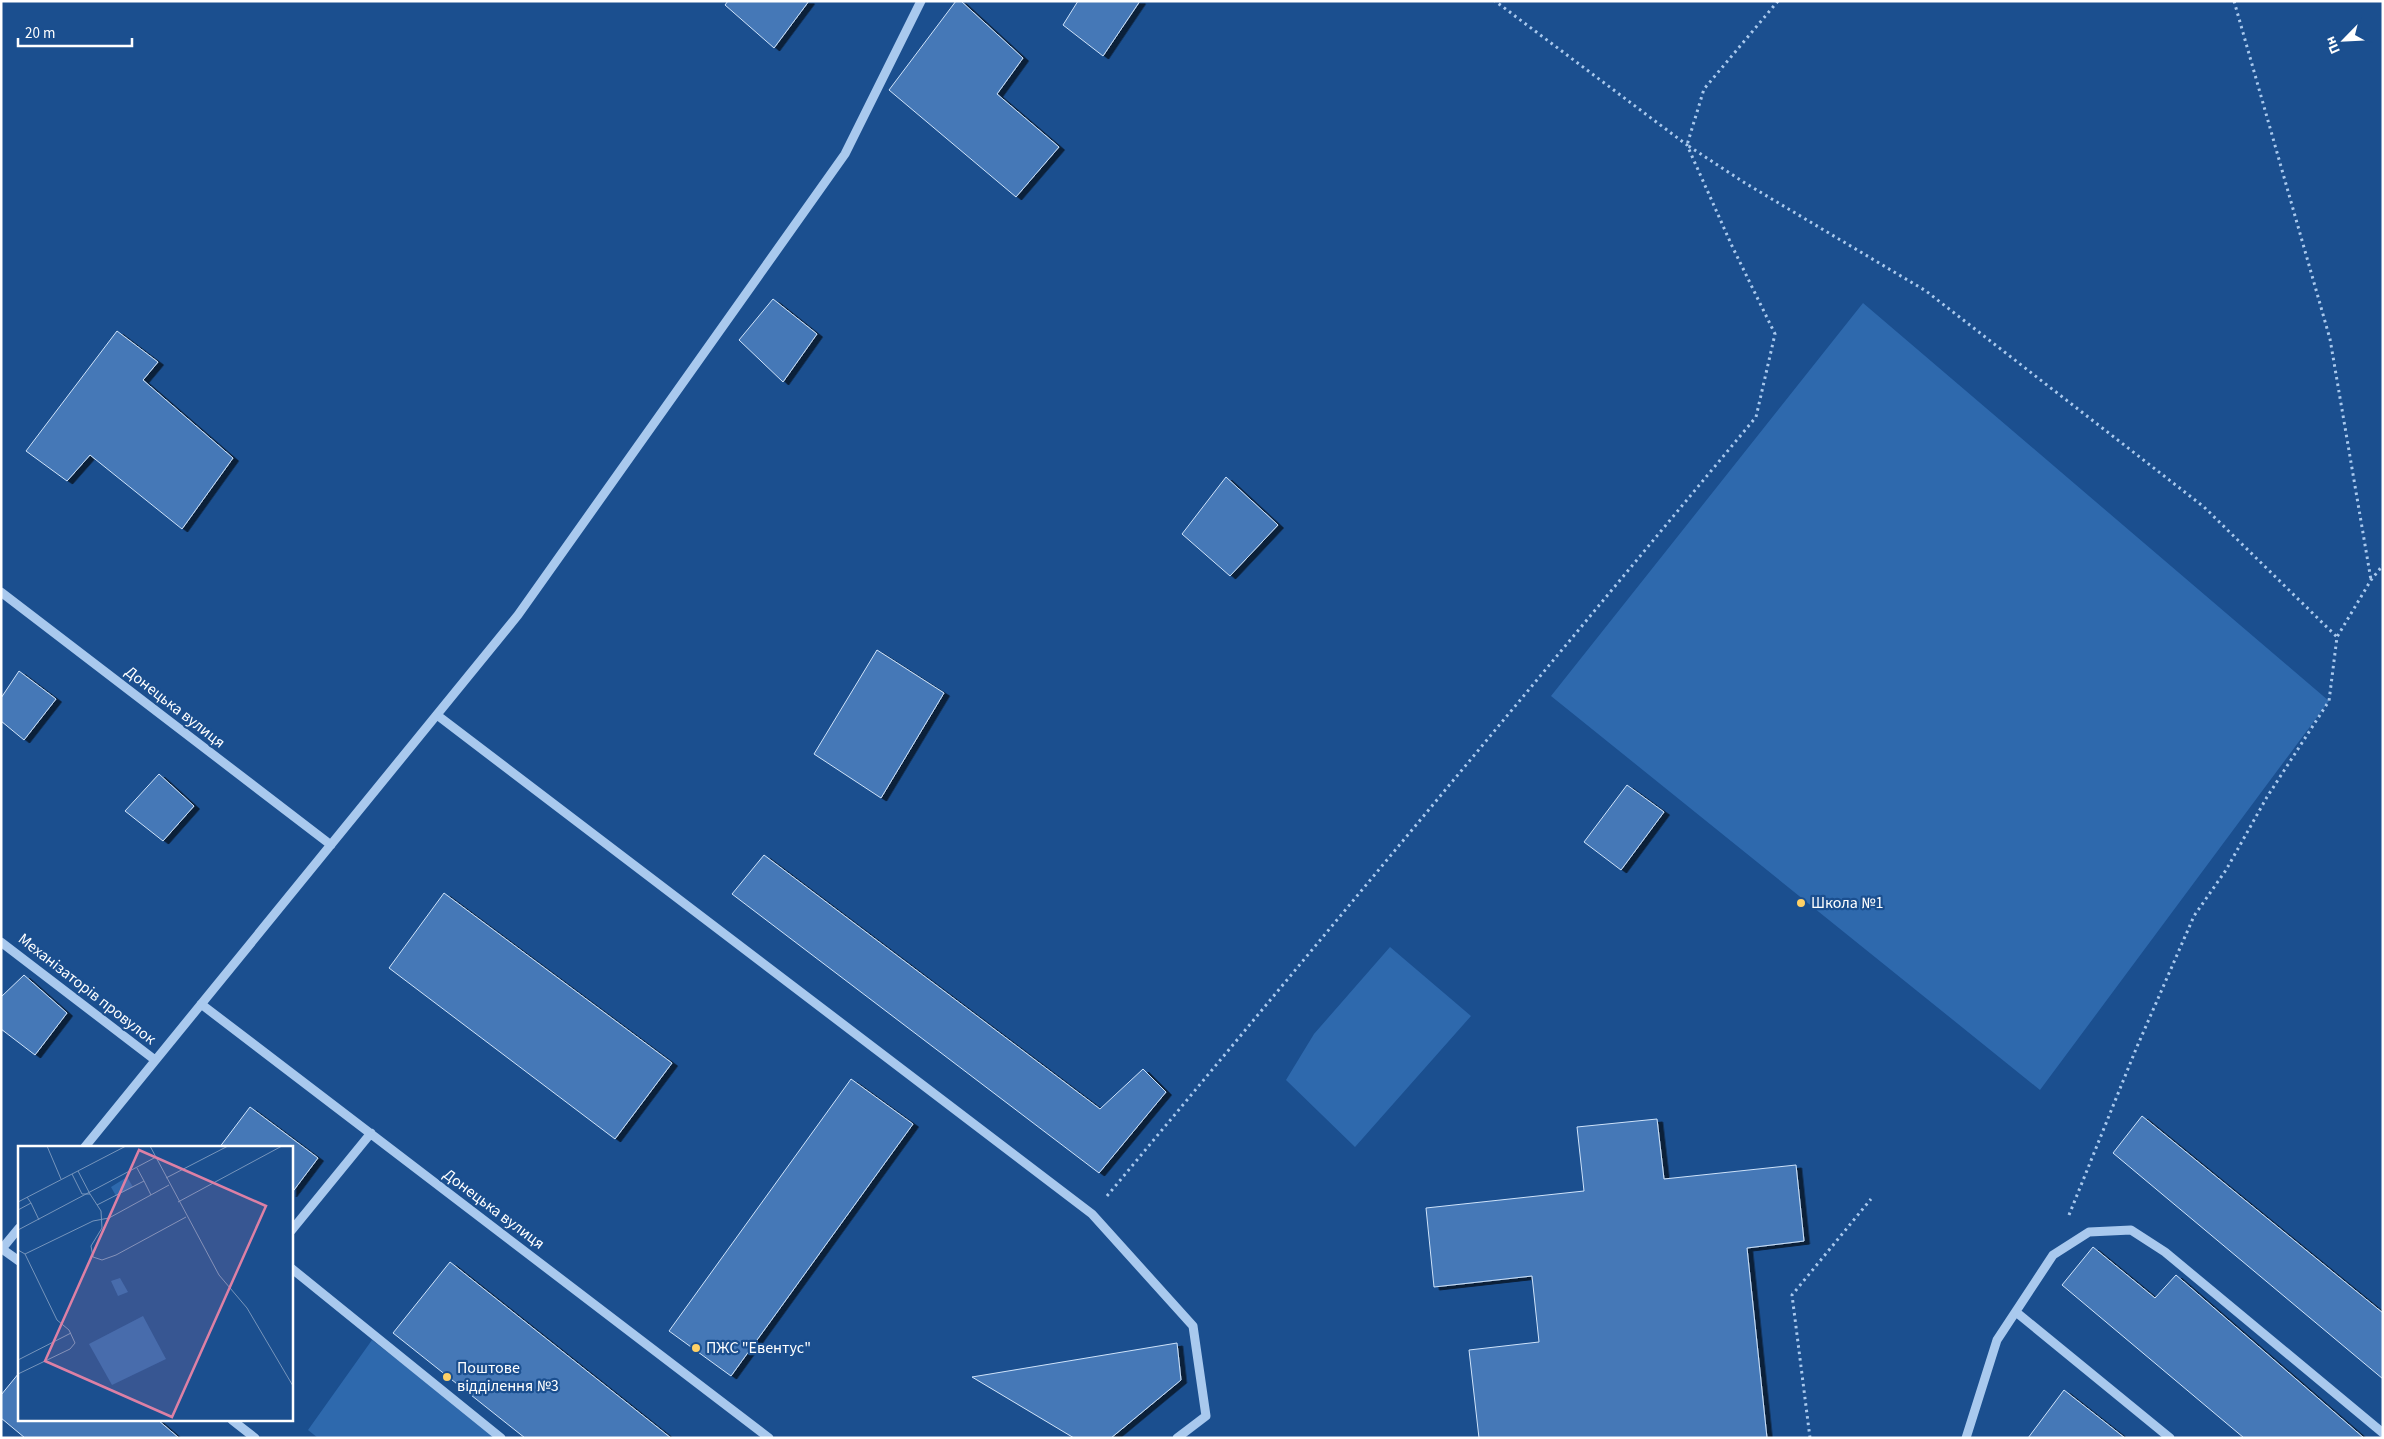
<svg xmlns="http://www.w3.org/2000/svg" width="2384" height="1439" viewBox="0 0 2384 1439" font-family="'Source Sans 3',sans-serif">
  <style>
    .green { fill: #2e69ad }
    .building { fill: #4478b7; stroke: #cfe3fa; filter: url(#shadow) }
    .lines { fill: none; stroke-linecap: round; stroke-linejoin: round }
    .path { stroke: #a9c9ee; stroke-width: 3; stroke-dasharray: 2.5 4; stroke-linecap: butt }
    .minor { stroke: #a9c9ee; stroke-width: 9 }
    .poi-dot { fill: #ffd166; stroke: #1b4f8f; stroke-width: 2 }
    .labels { text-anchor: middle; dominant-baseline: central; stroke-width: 4.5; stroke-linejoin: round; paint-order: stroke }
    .street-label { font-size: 16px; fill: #fff; stroke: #1b4f8f }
    .poi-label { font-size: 16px; fill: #fff; stroke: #1b4f8f; text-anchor: start }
    .inset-road { fill: none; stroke: #7695bc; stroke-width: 1 }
    .view { fill: #dd80a5; fill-opacity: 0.15; stroke: #dd80a5; stroke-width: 2.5 }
    .inset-edge { fill: none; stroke: #fff; stroke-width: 2.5 }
  </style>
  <defs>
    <filter id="shadow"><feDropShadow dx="5.5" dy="3" stdDeviation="0" flood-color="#0009"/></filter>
  </defs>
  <rect width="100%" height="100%" fill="#1b4f8f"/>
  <path class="green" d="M 1863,303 L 2329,701 L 2040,1090 L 1551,696 Z
    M 1390,947 L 1471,1016 L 1355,1147 L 1286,1080 L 1314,1034 Z
    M 372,1340 L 498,1438 L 318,1438 L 308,1430 Z"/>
  <path class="building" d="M 728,1 L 809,1 L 774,48 L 725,5 Z
    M 956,1 L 961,1 L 1023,58 L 997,94 L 1059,147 L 1016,197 L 889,90 Z
    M 1078,1 L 1140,1 L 1103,56 L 1063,25 Z
    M 773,299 L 817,334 L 783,382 L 739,340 Z
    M 117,331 L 158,362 L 143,380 L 233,458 L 182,529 L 90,455 L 67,481 L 26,451 Z
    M 1226,477 L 1278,525 L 1230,576 L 1182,534 Z
    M 877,650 L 944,693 L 881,798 L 814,754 Z
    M 19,671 L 56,699 L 24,740 L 1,721 L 1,698 Z
    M 159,774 L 194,806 L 163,841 L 125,811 Z
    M 1627,785 L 1664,812 L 1621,870 L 1584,842 Z
    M 764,855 L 1100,1109 L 1143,1069 L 1166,1092 L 1099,1173 L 732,894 Z
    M 444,893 L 672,1063 L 615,1139 L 389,968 Z
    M 24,975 L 67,1013 L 35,1055 L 1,1029 L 1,997 Z
    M 851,1079 L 913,1124 L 731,1376 L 669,1331 Z
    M 250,1107 L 318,1158 L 291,1194 L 291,1148 L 219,1148 Z
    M 2142,1116 L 2383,1313 L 2383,1379 L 2113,1153 Z
    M 1657,1119 L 1664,1179 L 1796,1165 L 1804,1241 L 1747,1248 L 1767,1438 L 1479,1438 L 1469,1350 L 1539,1342 L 1532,1276 L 1434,1287 L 1426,1208 L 1584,1191 L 1577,1127 Z
    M 2093,1247 L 2155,1298 L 2176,1275 L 2364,1438 L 2244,1438 L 2062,1285 Z
    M 450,1262 L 671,1438 L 525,1438 L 393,1333 Z
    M 1177,1343 L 1181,1380 L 1111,1438 L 1074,1438 L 972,1377 Z
    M 19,1373 L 19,1420 L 158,1420 L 179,1438 L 25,1438 L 1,1418 L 1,1395 Z
    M 2064,1390 L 2125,1438 L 2028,1438 Z"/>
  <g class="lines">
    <path class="path" d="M 1778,1 L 1704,89 L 1687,145 L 1745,183 L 1926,291 L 2204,507 L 2337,637
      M 2234,1 L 2330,339 L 2371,580
      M 1107,1196 L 1756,417 L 1775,334 L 1732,246 L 1687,145 L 1495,1
      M 2069,1215 L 2136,1049 L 2194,916 L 2226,870 L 2267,797 L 2329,701 L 2337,637 L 2371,580 L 2383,565
      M 1810,1438 L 1792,1295 L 1871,1199"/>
    <path class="minor" d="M 1,592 L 331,845
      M 437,715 L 1092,1214 L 1193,1326 L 1206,1416 L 1177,1438
      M 1,942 L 155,1060
      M 201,1004 L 769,1438
      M 84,1148 L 518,615 L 845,154 L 921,1
      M 291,1231 L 371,1133
      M 2,1249 L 19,1261
      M 1,1250 L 19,1228
      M 291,1268 L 501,1438
      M 2016,1312 L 2170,1438
      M 232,1420 L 255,1438
      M 1966,1438 L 1997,1340 L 2053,1255 L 2089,1232 L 2131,1230 L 2165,1252 L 2383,1433"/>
  </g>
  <g class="poi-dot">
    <circle cx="1801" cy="903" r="5"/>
    <circle cx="696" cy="1348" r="5"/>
    <circle cx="447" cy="1377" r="5"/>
  </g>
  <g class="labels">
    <g class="street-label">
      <text transform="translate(175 707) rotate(38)">Донецька вулиця</text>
      <text transform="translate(87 989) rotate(38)">Механізаторів провулок</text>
      <text transform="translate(494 1209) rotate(37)">Донецька вулиця</text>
    </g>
    <g class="poi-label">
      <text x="1811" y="903">Школа №1</text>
      <text x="706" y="1348">ПЖС "Евентус"</text>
      <text x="457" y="1368">Поштове<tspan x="457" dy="18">відділення №3</tspan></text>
    </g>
  </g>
  <g transform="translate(18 1146)">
    <rect width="275" height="275" fill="#1b4f8f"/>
    <path d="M 109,31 L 115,41 L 98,50 L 93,41 ZM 102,132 L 110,146 L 100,150 L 93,135 ZM 125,170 L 148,213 L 94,239 L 71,198 Z" fill="#2e69ad"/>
    <path class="inset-road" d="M 29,0 L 43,33M 132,0 L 201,129 L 229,162 L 275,240M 60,25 L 72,48M 54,28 L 64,48 L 72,48 L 83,65 L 84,82 L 73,100 L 75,111 L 84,114 L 98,109 L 168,71M 148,32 L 210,0M 126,35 L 133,49M 0,56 L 108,0M 160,56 L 264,0M 13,57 L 21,74M 79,59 L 126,35 L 119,22M 0,64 L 13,57 L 9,51M 0,84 L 138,11M 0,104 L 7,108 L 39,174 L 51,184 L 57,197 L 52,203 L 0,228M 7,108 L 75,75 L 91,72 L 151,39M 0,214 L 53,187"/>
    <path class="view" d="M 121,4 L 248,60 L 154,271 L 27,215 Z"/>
    <rect width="275" height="275" class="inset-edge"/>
  </g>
  <rect width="2384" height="1439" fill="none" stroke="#ffffff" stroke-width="5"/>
  <g transform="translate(2344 40) rotate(246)" stroke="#1b4f8f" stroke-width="4" paint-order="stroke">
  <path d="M0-4L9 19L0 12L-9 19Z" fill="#ffffff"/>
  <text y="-8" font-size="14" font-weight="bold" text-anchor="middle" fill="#ffffff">Пн</text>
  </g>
  <path d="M18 38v8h114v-8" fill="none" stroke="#ffffff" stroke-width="2.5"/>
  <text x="25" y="38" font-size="15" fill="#ffffff" stroke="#1b4f8f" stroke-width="4" paint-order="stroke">20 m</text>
</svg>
